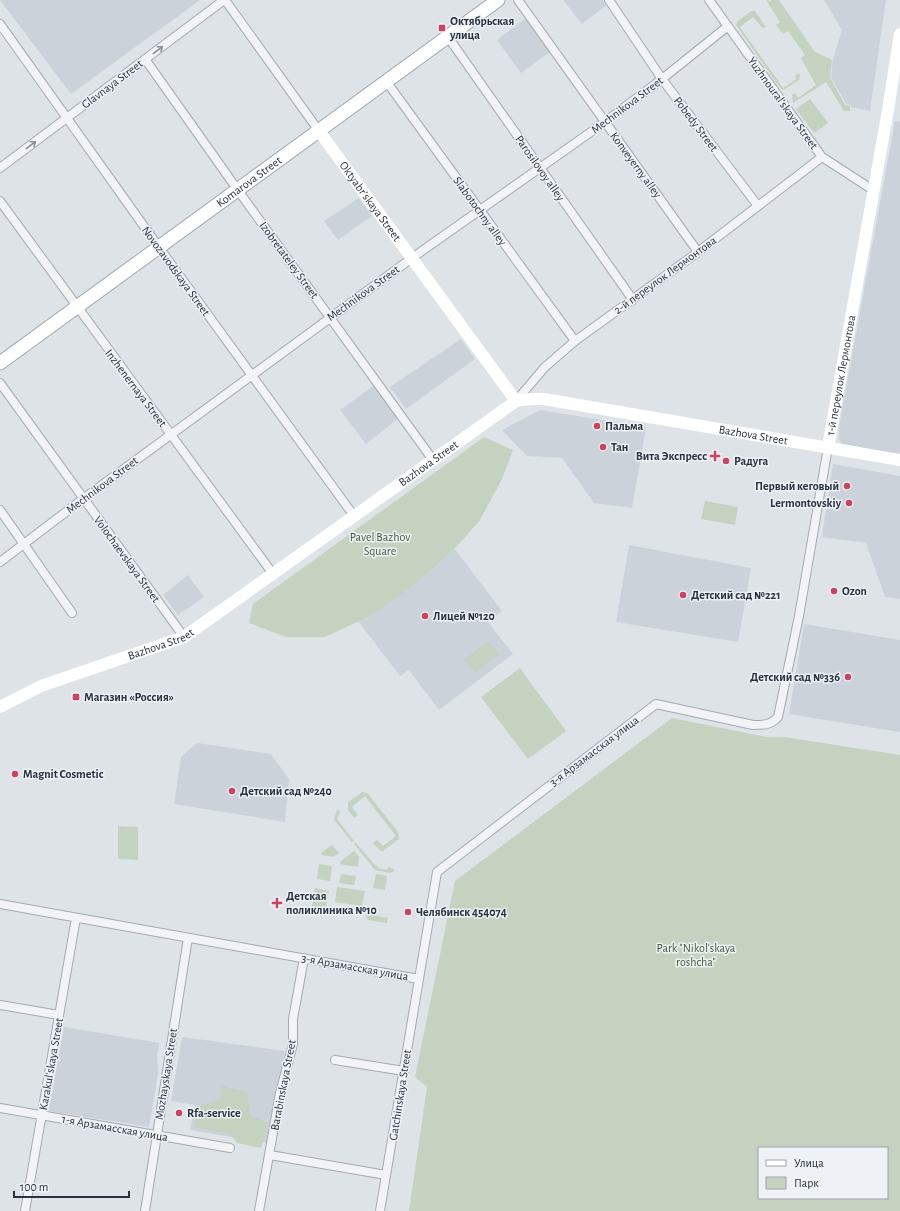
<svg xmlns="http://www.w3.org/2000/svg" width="900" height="1211" viewBox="0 0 900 1211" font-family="'Alegreya Sans',sans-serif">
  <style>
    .built { fill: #ccd2da }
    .green { fill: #c5d2bf; fill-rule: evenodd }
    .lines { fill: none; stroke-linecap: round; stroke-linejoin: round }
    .street-casing { stroke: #a3aab2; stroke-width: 10 }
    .primary-casing { stroke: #9ea8b3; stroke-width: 15 }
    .street { stroke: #f1f3f6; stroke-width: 8 }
    .secondary { stroke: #fff; stroke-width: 12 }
    .primary { stroke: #fff; stroke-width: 13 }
    .oneway { stroke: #8c929a }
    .poi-dot { fill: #cd435f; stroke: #eef1f5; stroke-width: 1.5 }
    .labels { text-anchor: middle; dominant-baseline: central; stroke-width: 3; stroke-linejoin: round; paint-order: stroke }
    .poi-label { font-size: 12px; font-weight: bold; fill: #27313f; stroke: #eef1f5; text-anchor: start }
    .street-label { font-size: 12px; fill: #27313f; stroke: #eef1f5 }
    .park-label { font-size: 12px; fill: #3e5a35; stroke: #eef1f5 }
  </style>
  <rect width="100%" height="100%" fill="#dee3e8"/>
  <path class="built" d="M 0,0 L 200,0 L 71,94 Z
    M 563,0 L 603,0 L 607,5 L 582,24 Z
    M 824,0 L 886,0 L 870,111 L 851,107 L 851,105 L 846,104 L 831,77 L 833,59 L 842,30 Z
    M 526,18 L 551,51 L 521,73 L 497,40 Z
    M 895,121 L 900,122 L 900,455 L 842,444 L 839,439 L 839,427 Z
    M 359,198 L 372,216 L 338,240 L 324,221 Z
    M 461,339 L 475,359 L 406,409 L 390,387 Z
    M 376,384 L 399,418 L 366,444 L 340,410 Z
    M 540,410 L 646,427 L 632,508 L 594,503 L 562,458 L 527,456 L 502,430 Z
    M 833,464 L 900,476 L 900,599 L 885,597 L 866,543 L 822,537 Z
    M 438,527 L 502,611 L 488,622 L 513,654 L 439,710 L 409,670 L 400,676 L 342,600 Z
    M 629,545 L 751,568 L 738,642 L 616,622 Z
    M 188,575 L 204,597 L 178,615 L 163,595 Z
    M 804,624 L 900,640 L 900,732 L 789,714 Z
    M 197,743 L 271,754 L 289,779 L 285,822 L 174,804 L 181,757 Z
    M 64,1027 L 159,1043 L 157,1056 L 158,1073 L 149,1127 L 49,1111 Z
    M 182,1037 L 285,1051 L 267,1143 L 190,1130 L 195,1105 L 171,1101 Z"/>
  <path class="green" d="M 766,0 L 768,0 L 769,2 L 772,0 L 779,0 L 815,52 L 832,60 L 830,77 L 845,105 L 850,106 L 850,111 L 844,111 L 826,82 L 793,103 L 792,95 L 795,93 L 798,98 L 816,85 L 801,58 L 805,55 L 788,31 L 783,34 L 776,25 L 780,22 Z
    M 751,11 L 755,11 L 766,27 L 763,28 L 753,17 L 740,27 L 783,88 L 796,79 L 795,76 L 799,73 L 800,76 L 799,80 L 783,90 L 780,88 L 736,25 L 737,22 Z
    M 810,99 L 828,123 L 814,133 L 796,109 Z
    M 484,437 L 513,450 L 502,479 L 480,520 L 457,546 L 414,585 L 374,614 L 325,637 L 286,637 L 249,623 L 253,604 Z
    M 705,501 L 738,507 L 735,525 L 701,519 Z
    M 488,641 L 499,654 L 475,673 L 464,660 Z
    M 520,668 L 566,731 L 528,759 L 481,697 Z
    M 672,718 L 766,737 L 784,737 L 900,755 L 900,1211 L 409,1211 L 427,1087 L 415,1077 L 455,881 ZM 759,1148 L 887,1148 L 887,1198 L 759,1198 Z
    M 362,792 L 367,793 L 369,795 L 398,832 L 399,839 L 383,851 L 380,851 L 373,843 L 377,840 L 383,846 L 396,836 L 365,796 L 352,807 L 358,815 L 354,818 L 348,810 L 348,802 Z
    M 337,810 L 340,811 L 337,819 L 354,841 L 352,842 L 334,820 Z
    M 118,826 L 138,827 L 138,860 L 118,859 Z
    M 356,843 L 375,865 L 378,866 L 378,868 L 387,870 L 388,867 L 392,868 L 395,871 L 390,873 L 375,870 L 354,844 Z
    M 332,845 L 339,853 L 333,857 L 322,855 L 321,853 Z
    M 354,851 L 359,857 L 358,867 L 340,864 L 341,861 Z
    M 319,864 L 332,866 L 330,881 L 317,879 Z
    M 341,874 L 356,876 L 354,885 L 339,883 Z
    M 376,874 L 387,876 L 385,890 L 373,888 Z
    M 337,887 L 365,891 L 362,906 L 335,902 Z
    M 315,888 L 329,891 L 326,906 L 323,908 L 312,906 Z
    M 365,914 L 388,918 L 387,923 L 368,920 Z
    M 222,1086 L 247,1092 L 250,1115 L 268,1123 L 261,1148 L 237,1143 L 230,1134 L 194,1127 L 201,1105 L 220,1099 Z"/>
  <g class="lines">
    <g class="street-casing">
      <path id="street" d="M 225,0 L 319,131
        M 518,0 L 698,252
        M 609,0 L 662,79 L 758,206
        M 709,0 L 822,157 L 873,190
        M 0,24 L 158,246 L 354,516
        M 448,37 L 633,300
        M 145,59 L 237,189 L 433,460
        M 386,81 L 575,341
        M 0,168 L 224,0
        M 0,201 L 273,574
        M 0,383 L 184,637
        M 516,401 L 545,367 L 575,341 L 694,255 L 822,157
        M 0,510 L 72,613
        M 0,562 L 83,499 L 412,258 L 605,122 L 662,79 L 728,26
        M 0,904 L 419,979 L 437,872 L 656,704 L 753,725 C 764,725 771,725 778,717 L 799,616 L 828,447
        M 0,1005 L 59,1015
        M 335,1060 L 404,1071
        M 0,1108 L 230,1148
        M 270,1155 L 386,1175
        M 25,1211 L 76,918
        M 145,1211 L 188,938
        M 259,1211 L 280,1093 L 293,1044 L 293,1019 L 304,958
        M 380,1211 L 419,979"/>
    </g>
    <g class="primary-casing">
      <g id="primary">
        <path id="s4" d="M 0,363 L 498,0"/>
      </g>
    </g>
    <use href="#street" class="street"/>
    <g class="secondary">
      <path id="s1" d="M 319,131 L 516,401"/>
      <path id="s2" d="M 828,447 L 888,110 L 900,34"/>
      <path id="s3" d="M 0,707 L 41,686 L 184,637 L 516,401 L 531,399 L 544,399 L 900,460"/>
    </g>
    <use href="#primary" class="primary"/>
  </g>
  <defs><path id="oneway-shaft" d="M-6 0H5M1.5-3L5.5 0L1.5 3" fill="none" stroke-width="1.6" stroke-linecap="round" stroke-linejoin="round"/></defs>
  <g class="oneway">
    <use href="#oneway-shaft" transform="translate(158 50) rotate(-37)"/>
    <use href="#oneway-shaft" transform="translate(31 145) rotate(-37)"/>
  </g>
  <g class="poi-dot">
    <rect x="438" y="24" width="8" height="8" rx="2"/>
    <circle cx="597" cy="426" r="4"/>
    <circle cx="603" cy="447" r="4"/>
    <path d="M713 450h4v4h4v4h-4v4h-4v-4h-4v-4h4z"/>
    <circle cx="726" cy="461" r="4"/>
    <circle cx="847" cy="486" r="4"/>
    <circle cx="849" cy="503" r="4"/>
    <circle cx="834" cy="591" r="4"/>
    <circle cx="683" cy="595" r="4"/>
    <circle cx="425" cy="616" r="4"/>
    <circle cx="848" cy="677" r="4"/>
    <rect x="72" y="693" width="8" height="8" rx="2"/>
    <circle cx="15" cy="774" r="4"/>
    <circle cx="232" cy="791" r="4"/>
    <path d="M275 897h4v4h4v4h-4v4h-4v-4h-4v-4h4z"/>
    <circle cx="408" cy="912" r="4"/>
    <circle cx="179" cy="1113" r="4"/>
  </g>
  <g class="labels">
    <g class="poi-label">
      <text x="450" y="21">Октябрьская<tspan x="450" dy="14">улица</tspan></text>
      <text x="605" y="426">Пальма</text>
      <text x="611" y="447">Тан</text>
      <text x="707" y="456" text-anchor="end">Вита Экспресс</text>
      <text x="734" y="461">Радуга</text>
      <text x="839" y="486" text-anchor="end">Первый кеговый</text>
      <text x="841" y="503" text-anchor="end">Lermontovskiy</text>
      <text x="842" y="591">Ozon</text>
      <text x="691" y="595">Детский сад №221</text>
      <text x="433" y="616">Лицей №120</text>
      <text x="840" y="677" text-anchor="end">Детский сад №336</text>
      <text x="84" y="697">Магазин «Россия»</text>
      <text x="23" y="774">Magnit Cosmetic</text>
      <text x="240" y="791">Детский сад №240</text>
      <text x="286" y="896">Детская<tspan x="286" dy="14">поликлиника №10</tspan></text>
      <text x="416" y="912">Челябинск 454074</text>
      <text x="187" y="1113">Rfa-service</text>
    </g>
    <g class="street-label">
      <text transform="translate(112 84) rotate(-37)">Glavnaya Street</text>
      <text transform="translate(783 103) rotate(54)">Yuzhnoural'skaya Street</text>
      <text transform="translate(627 105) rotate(-37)">Mechnikova Street</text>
      <text transform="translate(696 124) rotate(53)">Pobedy Street</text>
      <text transform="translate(636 165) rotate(54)">Konveyerny alley</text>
      <text transform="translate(540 168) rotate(55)">Parosilovoy alley</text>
      <text stroke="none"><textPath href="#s4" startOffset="308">Komarova Street</textPath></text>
      <text stroke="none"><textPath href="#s1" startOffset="87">Oktyabr'skaya Street</textPath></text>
      <text transform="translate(480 211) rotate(54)">Slabotochny alley</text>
      <text transform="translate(289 260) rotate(54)">Izobretateley Street</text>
      <text transform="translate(176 271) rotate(54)">Novozavodskaya Street</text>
      <text transform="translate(665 275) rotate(-36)">2-й переулок Лермонтова</text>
      <text transform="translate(363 293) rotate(-36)">Mechnikova Street</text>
      <text stroke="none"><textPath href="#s2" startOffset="73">1-й переулок Лермонтова</textPath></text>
      <text transform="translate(136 388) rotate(53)">Inzhenernaya Street</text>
      <text stroke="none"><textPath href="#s3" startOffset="845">Bazhova Street</textPath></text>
      <text stroke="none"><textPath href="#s3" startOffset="497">Bazhova Street</textPath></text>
      <text transform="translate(102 485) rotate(-37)">Mechnikova Street</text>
      <text transform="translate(127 559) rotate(54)">Volochaevskaya Street</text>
      <text stroke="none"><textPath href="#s3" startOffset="173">Bazhova Street</textPath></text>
      <text transform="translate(594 751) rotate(-37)">3-я Арзамасская улица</text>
      <text transform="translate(355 967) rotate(10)">3-я Арзамасская улица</text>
      <text transform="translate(51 1064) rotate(-80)">Karakul'skaya Street</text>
      <text transform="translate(166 1074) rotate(-81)">Mozhayskaya Street</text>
      <text transform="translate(283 1085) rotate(-79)">Barabinskaya Street</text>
      <text transform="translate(400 1095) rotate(-81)">Gatchinskaya Street</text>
      <text transform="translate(115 1128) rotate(10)">1-я Арзамасская улица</text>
    </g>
    <g class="park-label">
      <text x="380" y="537">Pavel Bazhov<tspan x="380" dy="14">Square</tspan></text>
      <text x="696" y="948">Park "Nikol'skaya<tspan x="696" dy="14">roshcha"</tspan></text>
    </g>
  </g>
  <rect x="758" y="1147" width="130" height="52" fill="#eef1f5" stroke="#9ea4ac"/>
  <rect x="766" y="1160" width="20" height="6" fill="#ffffff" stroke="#9ea4ac"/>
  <text x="794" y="1167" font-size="12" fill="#27313f">Улица</text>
  <rect x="766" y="1177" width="20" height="12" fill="#c5d2bf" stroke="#9ea4ac"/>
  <text x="794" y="1187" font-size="12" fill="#27313f">Парк</text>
  <path d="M14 1191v6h115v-6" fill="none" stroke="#27313f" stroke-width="2"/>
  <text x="20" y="1191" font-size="12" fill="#27313f" stroke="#eef1f5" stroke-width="3" paint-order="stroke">100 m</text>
</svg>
